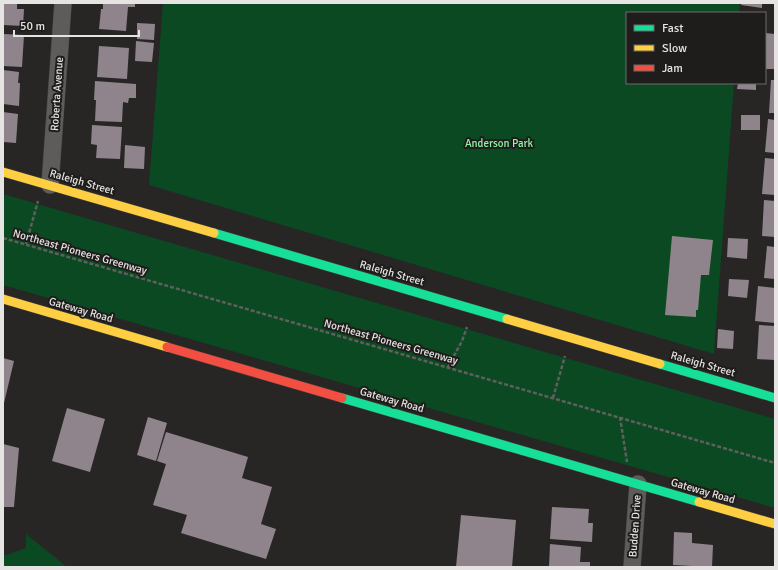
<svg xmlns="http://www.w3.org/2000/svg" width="778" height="570" viewBox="0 0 778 570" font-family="Signika,sans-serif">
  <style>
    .green { fill: #0b4922 }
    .building { fill: #90848c }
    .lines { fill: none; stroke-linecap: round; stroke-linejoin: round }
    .street-casing { stroke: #434241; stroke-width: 18 }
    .fast-casing { stroke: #434241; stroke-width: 10 }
    .slow-casing { stroke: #434241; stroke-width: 10 }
    .jam-casing { stroke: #434241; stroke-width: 10 }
    .path { stroke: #5f5f5e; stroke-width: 2.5; stroke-dasharray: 4 2; stroke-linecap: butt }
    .street { stroke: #5d5c5b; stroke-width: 17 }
    .fast { stroke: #16e098; stroke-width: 9 }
    .slow { stroke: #ffcf43; stroke-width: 9 }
    .jam { stroke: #f24e42; stroke-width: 9 }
    .labels { text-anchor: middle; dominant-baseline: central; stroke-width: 4; stroke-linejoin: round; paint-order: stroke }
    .street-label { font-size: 11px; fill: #e5e4e2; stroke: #1f1d1b }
    .park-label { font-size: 11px; fill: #8ef6a5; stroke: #1f1d1b }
  </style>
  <rect width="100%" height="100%" fill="#272625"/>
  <path class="green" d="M 163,3 L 740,3 L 739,13 L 627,13 L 627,83 L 734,83 L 714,354 L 149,185 Z
    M 3,194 L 775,419 L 775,508 L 3,285 Z
    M 26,534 L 67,567 L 3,567 L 3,554 L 6,555 L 26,548 Z"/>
  <path class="building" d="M 3,3 L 17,3 L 17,9 L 24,9 L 23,26 L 3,25 Z
    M 103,3 L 135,3 L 135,7 L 128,7 L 126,31 L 99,29 L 101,9 L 103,9 Z
    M 742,3 L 762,3 L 762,8 L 741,5 Z
    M 137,23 L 155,24 L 154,40 L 137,39 Z
    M 765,33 L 775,34 L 775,69 L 765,69 Z
    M 3,34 L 24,35 L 22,67 L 3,66 Z
    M 136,41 L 154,43 L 152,62 L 135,61 Z
    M 99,46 L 129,48 L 127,79 L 97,77 Z
    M 3,70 L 19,72 L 18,83 L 20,83 L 19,106 L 3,104 Z
    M 771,80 L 775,80 L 775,113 L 769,113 Z
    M 95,81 L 136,84 L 136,98 L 129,98 L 128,103 L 123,102 L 122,122 L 95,121 L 96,100 L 94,100 Z
    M 738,83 L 756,83 L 756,90 L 737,89 Z
    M 3,112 L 18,114 L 16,143 L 3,142 Z
    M 741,115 L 760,115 L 760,130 L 741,130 Z
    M 768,119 L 775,120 L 775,153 L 765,152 Z
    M 92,125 L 122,127 L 120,159 L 96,158 L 97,145 L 91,144 Z
    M 125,145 L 145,147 L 144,169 L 124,168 Z
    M 765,158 L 775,159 L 775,195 L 762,194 Z
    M 764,200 L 775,201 L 775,237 L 762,236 Z
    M 672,236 L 713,240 L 709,275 L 701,275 L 698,310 L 696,310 L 696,317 L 665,315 Z
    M 728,238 L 748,239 L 747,259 L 727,257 Z
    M 767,246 L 775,247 L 775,279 L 764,278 Z
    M 729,279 L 749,280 L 747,298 L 728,296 Z
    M 758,286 L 775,288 L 775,323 L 755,321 Z
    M 759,325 L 775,326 L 775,360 L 757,359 Z
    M 718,329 L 734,331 L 733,349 L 717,348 Z
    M 3,358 L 14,361 L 4,403 L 3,403 Z
    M 67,408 L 105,419 L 90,472 L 52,461 Z
    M 148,417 L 167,423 L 156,461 L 137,455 Z
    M 166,432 L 248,457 L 242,478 L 272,487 L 261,524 L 276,529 L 266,559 L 181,533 L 187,515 L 153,505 L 166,464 L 157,461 Z
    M 3,444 L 19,448 L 14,507 L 3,507 Z
    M 552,507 L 589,509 L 588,523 L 593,523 L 592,542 L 550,539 Z
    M 461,515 L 516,520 L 512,567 L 456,567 Z
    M 674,532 L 692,533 L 692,543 L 713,545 L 712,567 L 673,565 Z
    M 550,544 L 581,547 L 580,562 L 590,562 L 590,567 L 549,567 Z"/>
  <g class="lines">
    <g class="street-casing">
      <path id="street" d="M 50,185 L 63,3
        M 632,567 L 638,484"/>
    </g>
    <g class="fast-casing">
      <path id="fast" d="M 214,233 L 507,319
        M 660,364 L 775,398
        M 342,398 L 699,502"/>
    </g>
    <g class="slow-casing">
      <path id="slow" d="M 3,172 L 214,233
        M 3,299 L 167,347
        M 507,319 L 660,364
        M 699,502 L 775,524"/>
    </g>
    <g class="jam-casing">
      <path id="jam" d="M 167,347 L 342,398"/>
    </g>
    <path class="path" d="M 3,238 L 775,463
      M 26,244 L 38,201
      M 448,367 L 462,341 L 467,327
      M 553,398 L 565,356
      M 620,417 L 627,462"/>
    <use href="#street" class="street"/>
    <use href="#fast" class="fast"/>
    <use href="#slow" class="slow"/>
    <use href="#jam" class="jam"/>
  </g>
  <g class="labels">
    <g class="street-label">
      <text transform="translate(57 94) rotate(-86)">Roberta Avenue</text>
      <text transform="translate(82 182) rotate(16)">Raleigh Street</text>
      <text transform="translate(80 252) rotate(16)">Northeast Pioneers Greenway</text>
      <text transform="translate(392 273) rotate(16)">Raleigh Street</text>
      <text transform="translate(81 310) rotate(16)">Gateway Road</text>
      <text transform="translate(391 342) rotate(16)">Northeast Pioneers Greenway</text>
      <text transform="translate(703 364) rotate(16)">Raleigh Street</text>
      <text transform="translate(392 400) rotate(16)">Gateway Road</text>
      <text transform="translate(703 491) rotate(16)">Gateway Road</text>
      <text transform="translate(635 526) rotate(-86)">Budden Drive</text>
    </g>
    <g class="park-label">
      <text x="499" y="143">Anderson Park</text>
    </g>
  </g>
  <rect width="778" height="570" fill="none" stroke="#e5e4e2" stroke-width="8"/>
  <rect x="626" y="12" width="140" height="72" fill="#1f1d1b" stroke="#6e6d6b"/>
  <rect x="634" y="25" width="20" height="6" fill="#16e098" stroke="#6e6d6b"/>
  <text x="662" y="32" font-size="12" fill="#e5e4e2">Fast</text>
  <rect x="634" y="45" width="20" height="6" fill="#ffcf43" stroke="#6e6d6b"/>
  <text x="662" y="52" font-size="12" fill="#e5e4e2">Slow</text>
  <rect x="634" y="65" width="20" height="6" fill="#f24e42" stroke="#6e6d6b"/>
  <text x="662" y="72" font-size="12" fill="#e5e4e2">Jam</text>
  <path d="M14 30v6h125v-6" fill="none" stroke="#e5e4e2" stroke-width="2"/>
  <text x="20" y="30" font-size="12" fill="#e5e4e2" stroke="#1f1d1b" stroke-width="3" paint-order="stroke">50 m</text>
</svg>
